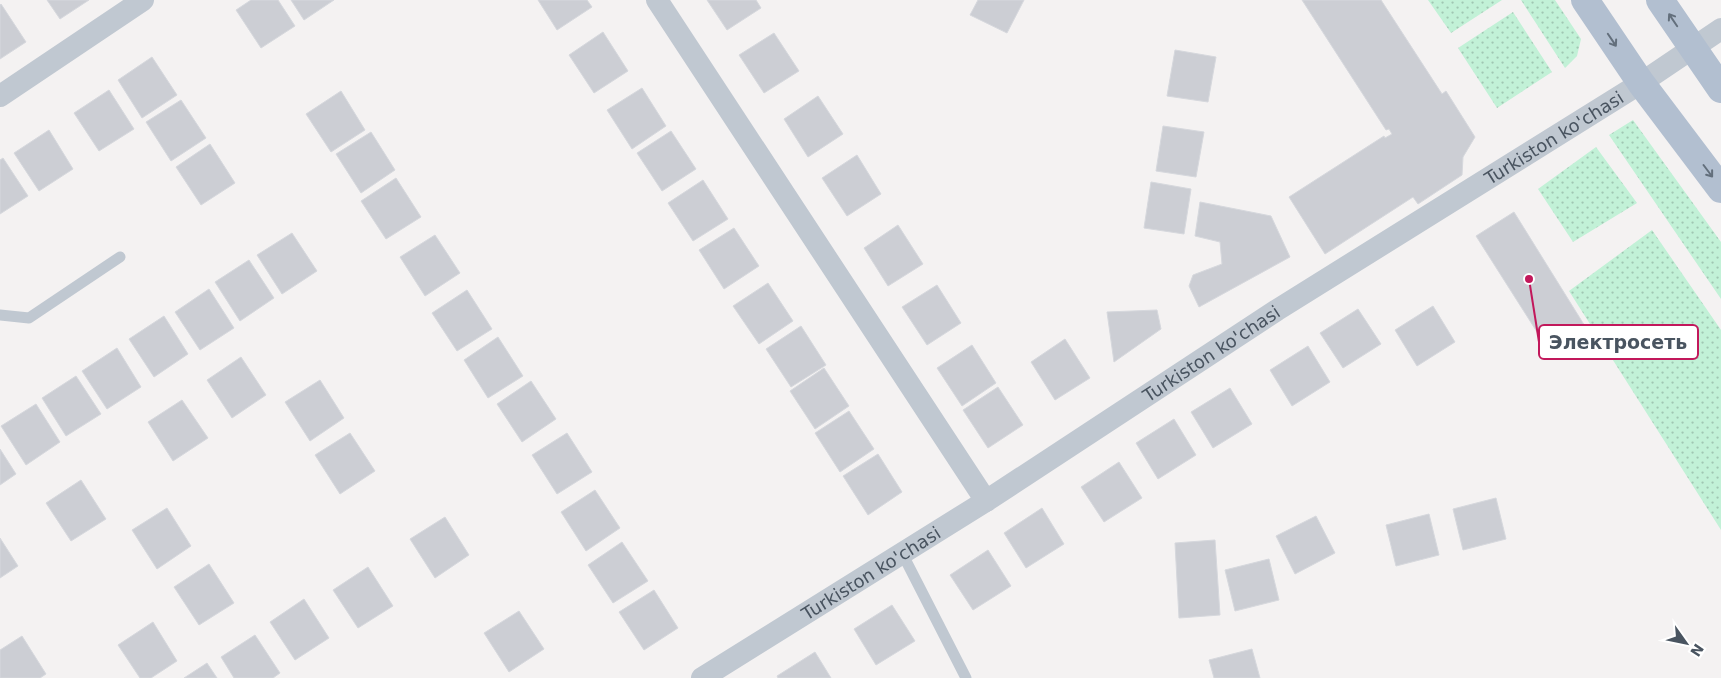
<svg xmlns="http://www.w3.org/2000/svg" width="1721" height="678" viewBox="0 0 1721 678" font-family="'DejaVu Sans',sans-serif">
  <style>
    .grass { fill: url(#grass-dots) }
    .building { fill: #ccced4; stroke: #d6d8dd }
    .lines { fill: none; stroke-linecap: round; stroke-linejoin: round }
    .service { stroke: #c0c8d1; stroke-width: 11 }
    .minor { stroke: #c0c8d1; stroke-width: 22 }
    .primary { stroke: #b2bfd0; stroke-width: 28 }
    .oneway { stroke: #636f7c }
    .labels { text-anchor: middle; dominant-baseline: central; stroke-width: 4; stroke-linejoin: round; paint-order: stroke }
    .street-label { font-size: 18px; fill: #495460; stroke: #fff }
    .leader { fill: none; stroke: #c2185b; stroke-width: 2 }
    .callout-dot { fill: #c2185b; stroke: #fff; stroke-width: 2 }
    .callout { fill: #fff; stroke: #c2185b; stroke-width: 2 }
    .callout-label { font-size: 19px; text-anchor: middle; font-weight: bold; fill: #495460 }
  </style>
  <defs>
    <pattern id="grass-dots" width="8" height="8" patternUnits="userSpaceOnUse" patternTransform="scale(1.25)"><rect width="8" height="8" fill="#c2f1d7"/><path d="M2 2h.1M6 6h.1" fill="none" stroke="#a0c6b2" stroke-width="1.8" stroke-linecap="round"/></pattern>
  </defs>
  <rect width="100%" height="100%" fill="#f4f2f2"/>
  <path class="grass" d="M 1428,0 L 1502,0 L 1451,33 Z
    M 1521,0 L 1555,0 L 1581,39 L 1577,56 L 1565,68 Z
    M 1513,12 L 1552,72 L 1497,108 L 1458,48 Z
    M 1633,120 L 1721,242 L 1721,299 L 1609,135 Z
    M 1596,147 L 1637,203 L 1573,242 L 1538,189 Z
    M 1652,230 L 1721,330 L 1721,530 L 1569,291 Z"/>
  <path class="building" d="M 47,0 L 89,0 L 60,19 Z
    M 251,0 L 278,0 L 295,26 L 261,48 L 236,10 Z
    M 291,0 L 334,0 L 304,20 Z
    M 538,0 L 587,0 L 592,7 L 557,30 Z
    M 707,0 L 756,0 L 761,8 L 727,30 Z
    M 978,0 L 1024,0 L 1007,33 L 970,15 Z
    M 1302,0 L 1381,0 L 1442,94 L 1446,91 L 1475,137 L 1463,157 L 1462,175 L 1418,204 L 1413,197 L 1325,254 L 1289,197 L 1384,136 L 1385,138 L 1392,134 L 1389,129 L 1386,130 Z
    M 1,4 L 26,42 L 0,59 L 0,5 Z
    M 603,32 L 628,71 L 594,93 L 569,55 Z
    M 774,33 L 799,71 L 764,93 L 739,55 Z
    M 1175,50 L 1216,57 L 1208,102 L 1167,96 Z
    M 152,57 L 177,95 L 142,118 L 118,80 Z
    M 642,88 L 666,126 L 632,149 L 607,110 Z
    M 109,90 L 134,129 L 99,151 L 74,113 Z
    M 341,91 L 365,130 L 331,152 L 306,114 Z
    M 818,96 L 843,134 L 808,157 L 784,119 Z
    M 181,100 L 206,138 L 171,161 L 146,122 Z
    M 1163,126 L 1204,132 L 1196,177 L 1156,171 Z
    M 49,130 L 73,169 L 39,191 L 14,153 Z
    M 671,131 L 696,169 L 662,191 L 637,153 Z
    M 371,132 L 395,170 L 361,193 L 336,154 Z
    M 210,144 L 235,183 L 201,205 L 176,167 Z
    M 857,155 L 881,194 L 847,216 L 822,178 Z
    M 3,158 L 28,196 L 0,214 L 0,160 Z
    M 396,178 L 421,217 L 386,239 L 361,201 Z
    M 703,180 L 728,219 L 693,241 L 668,203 Z
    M 1151,182 L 1191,189 L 1184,234 L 1144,228 Z
    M 1200,202 L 1271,216 L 1290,257 L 1199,307 L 1189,286 L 1193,275 L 1222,264 L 1220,242 L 1195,236 Z
    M 1514,212 L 1588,331 L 1551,354 L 1476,236 Z
    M 898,225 L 923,264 L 888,286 L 864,248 Z
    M 734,228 L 759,266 L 724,289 L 699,250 Z
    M 292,233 L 317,271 L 282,294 L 257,255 Z
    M 435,235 L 460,273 L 425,296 L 400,257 Z
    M 249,260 L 274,298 L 240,321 L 215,282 Z
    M 768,283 L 793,321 L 759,344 L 733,306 Z
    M 937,285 L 961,323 L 927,345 L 902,307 Z
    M 209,289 L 234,328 L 200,350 L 175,312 Z
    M 467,290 L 492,329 L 457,351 L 432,313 Z
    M 1433,306 L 1455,342 L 1417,366 L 1395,330 Z
    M 1358,309 L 1381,344 L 1343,368 L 1320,333 Z
    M 1157,310 L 1161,329 L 1114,362 L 1107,312 Z
    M 164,316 L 188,354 L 154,377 L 129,339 Z
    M 801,326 L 826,365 L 791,387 L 766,349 Z
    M 498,337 L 523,376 L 488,398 L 464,360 Z
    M 1065,339 L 1090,378 L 1055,400 L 1031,362 Z
    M 972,345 L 996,383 L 962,406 L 937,368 Z
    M 1308,346 L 1330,382 L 1292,406 L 1270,370 Z
    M 117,348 L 141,387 L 107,409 L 82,371 Z
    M 241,357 L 266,395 L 232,418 L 207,380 Z
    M 824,368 L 849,406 L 815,429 L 790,391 Z
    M 76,376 L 101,414 L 66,436 L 42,398 Z
    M 320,380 L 344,418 L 310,441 L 285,402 Z
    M 531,381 L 556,419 L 522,442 L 497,404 Z
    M 998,387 L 1023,425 L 988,448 L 963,410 Z
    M 1230,388 L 1252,424 L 1213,448 L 1191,412 Z
    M 182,400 L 208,438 L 173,461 L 148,422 Z
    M 36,404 L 60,442 L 26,465 L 1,426 Z
    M 849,411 L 874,449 L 840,472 L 815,433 Z
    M 1174,419 L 1196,455 L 1158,479 L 1136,443 Z
    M 350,433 L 375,471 L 340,494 L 315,455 Z
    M 567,433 L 592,472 L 557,494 L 532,455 Z
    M 0,449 L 16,474 L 0,485 Z
    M 878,454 L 902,492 L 868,515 L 843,476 Z
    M 1119,462 L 1142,498 L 1104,522 L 1081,487 Z
    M 81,480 L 106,519 L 71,541 L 46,503 Z
    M 595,490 L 620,528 L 586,551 L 561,512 Z
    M 1496,498 L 1506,539 L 1463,550 L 1453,509 Z
    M 167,508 L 191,546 L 157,569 L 132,530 Z
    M 1042,508 L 1064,544 L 1026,568 L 1004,533 Z
    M 1429,514 L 1439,555 L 1396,566 L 1386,525 Z
    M 1316,516 L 1335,553 L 1295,574 L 1276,536 Z
    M 445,517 L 469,555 L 435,578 L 410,539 Z
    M 0,538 L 18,566 L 0,578 Z
    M 1215,540 L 1220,615 L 1179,618 L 1175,543 Z
    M 622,542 L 648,581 L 613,603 L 588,565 Z
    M 988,550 L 1011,586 L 973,610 L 950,575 Z
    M 1269,559 L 1279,600 L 1235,611 L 1225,570 Z
    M 209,564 L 234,603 L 199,625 L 174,587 Z
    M 368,567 L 393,606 L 358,628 L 333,590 Z
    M 654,590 L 678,628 L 644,650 L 619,612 Z
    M 304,599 L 329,638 L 295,660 L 270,622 Z
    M 892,605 L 915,641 L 876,665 L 854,629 Z
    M 519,611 L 544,649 L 509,672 L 484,633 Z
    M 153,622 L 177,661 L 151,678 L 140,678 L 118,645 Z
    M 255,635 L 280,673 L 273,678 L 234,678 L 221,657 Z
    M 22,636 L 46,674 L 40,678 L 0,678 L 0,650 Z
    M 1252,649 L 1260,678 L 1214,678 L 1209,660 Z
    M 815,652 L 831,678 L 778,678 L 777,676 Z
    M 207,663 L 217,678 L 184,678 Z"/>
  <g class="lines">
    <path class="service" d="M 0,315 L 29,318 L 120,257
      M 902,553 L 966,678"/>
    <g class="minor">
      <path d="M 657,0 L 986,501"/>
      <path d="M 0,96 L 143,0"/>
      <path id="s1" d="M 702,678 L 986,501 L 1277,310 L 1641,83 L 1721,29"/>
    </g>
    <path class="primary" d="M 1585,0 L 1641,83 L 1721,189
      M 1660,0 L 1721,89"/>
  </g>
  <defs><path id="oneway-shaft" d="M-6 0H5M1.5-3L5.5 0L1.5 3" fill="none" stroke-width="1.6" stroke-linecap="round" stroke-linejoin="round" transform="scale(1.25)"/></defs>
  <g class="oneway">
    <use href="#oneway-shaft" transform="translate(1673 20) rotate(-124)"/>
    <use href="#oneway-shaft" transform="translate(1612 40) rotate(56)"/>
    <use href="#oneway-shaft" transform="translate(1708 171) rotate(53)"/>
  </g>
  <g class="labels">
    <g class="street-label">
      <text stroke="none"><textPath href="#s1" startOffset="1009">Turkiston ko'chasi</textPath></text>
      <text stroke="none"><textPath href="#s1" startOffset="604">Turkiston ko'chasi</textPath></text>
      <text stroke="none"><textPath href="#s1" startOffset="199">Turkiston ko'chasi</textPath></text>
    </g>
  </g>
  <path class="leader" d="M1529 279L1539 342"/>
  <circle class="callout-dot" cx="1529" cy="279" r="5"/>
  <rect class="callout" x="1539" y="325" width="159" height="34" rx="5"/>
  <g class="callout-label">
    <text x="1618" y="349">Электросеть</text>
  </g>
  <g transform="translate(1686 643) rotate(123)" stroke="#ffffff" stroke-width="4" paint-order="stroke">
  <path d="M0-4L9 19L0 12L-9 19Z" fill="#495460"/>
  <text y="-8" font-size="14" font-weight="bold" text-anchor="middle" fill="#495460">N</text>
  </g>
</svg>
